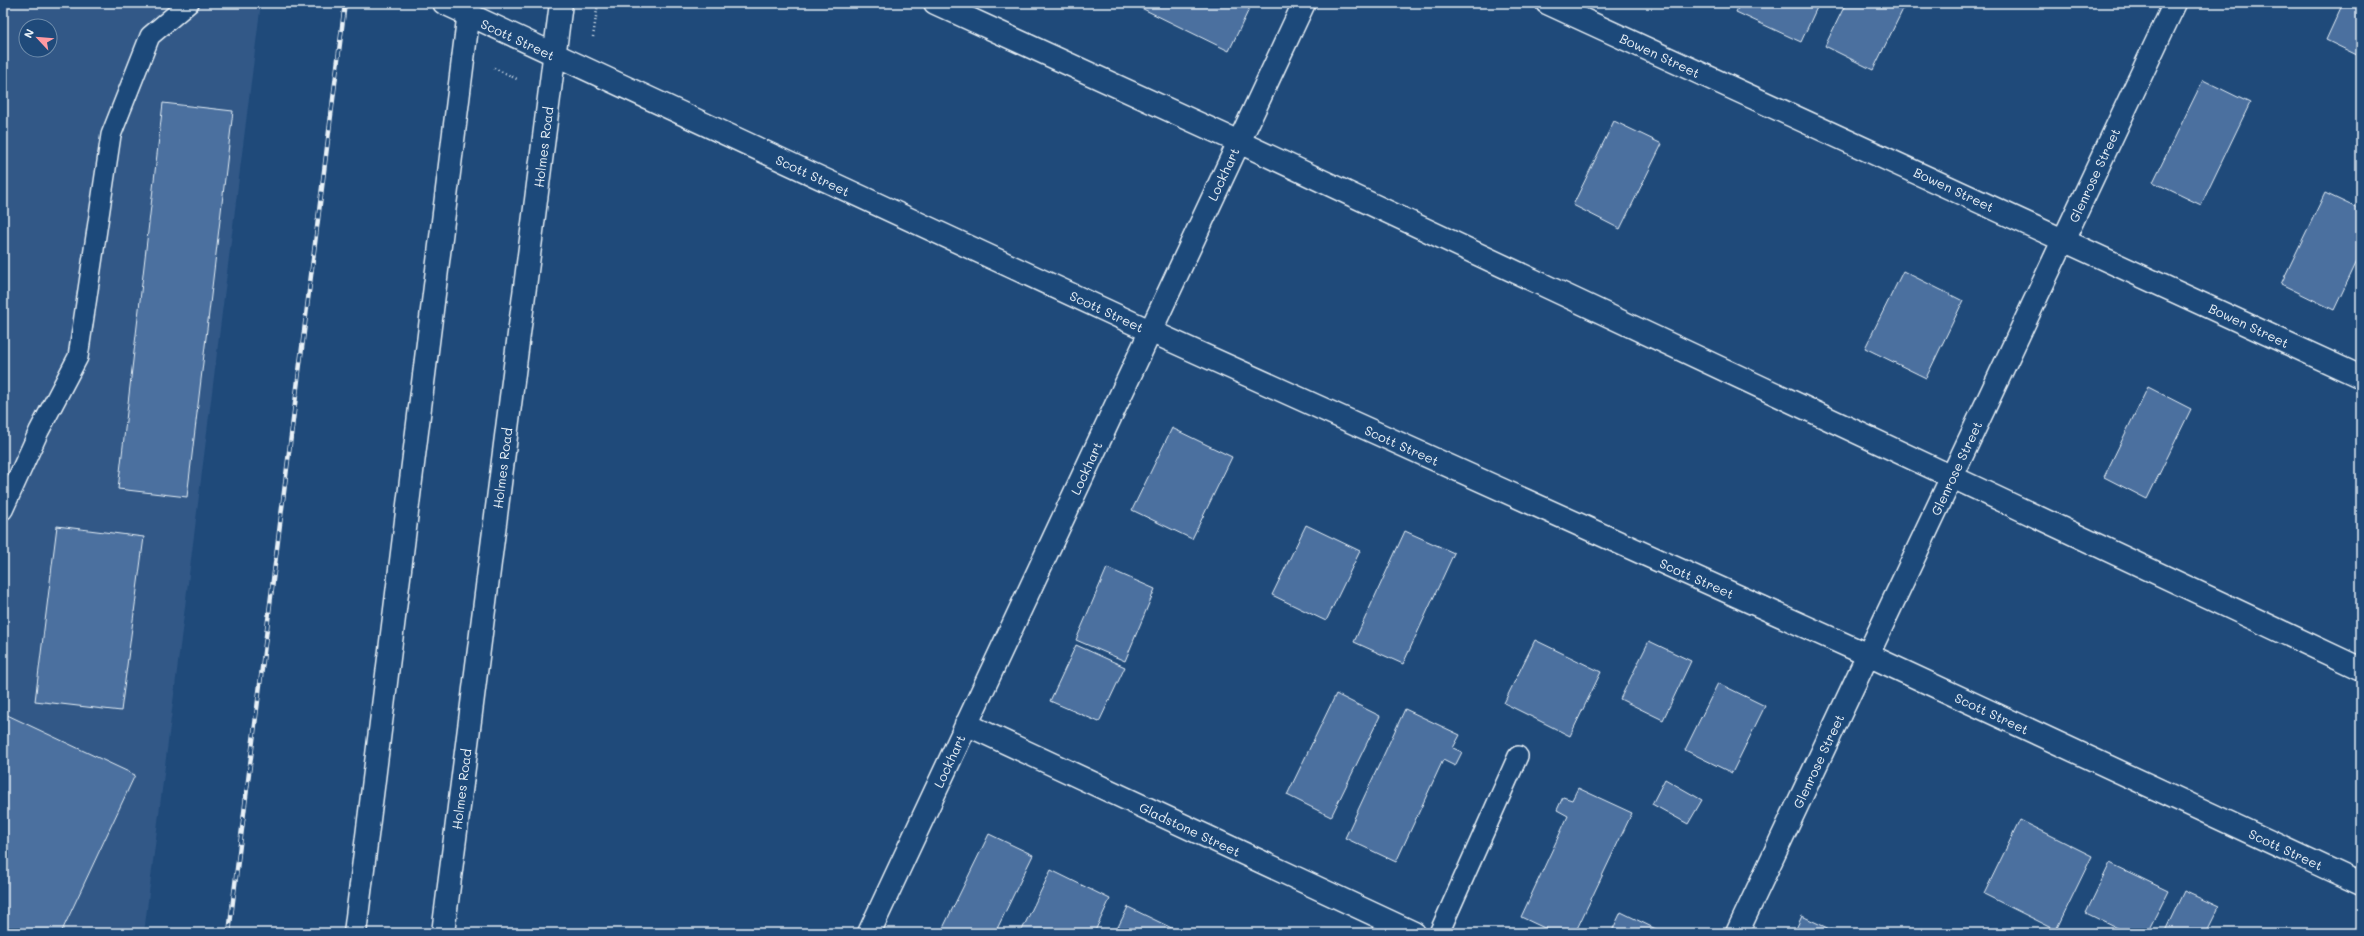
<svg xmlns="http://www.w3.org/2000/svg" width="2364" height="936" viewBox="0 0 2364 936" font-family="Mali,sans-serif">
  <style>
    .built { fill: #305887; fill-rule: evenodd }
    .building { fill: #4b709f; stroke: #e8f1f8 }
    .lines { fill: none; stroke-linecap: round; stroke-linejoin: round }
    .lane-casing { stroke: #e8f1f8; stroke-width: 22 }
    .street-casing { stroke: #e8f1f8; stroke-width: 25 }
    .secondary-casing { stroke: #e8f1f8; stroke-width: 25 }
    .path { stroke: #e8f1f8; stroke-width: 2.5; stroke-dasharray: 1 3; stroke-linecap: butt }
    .lane { stroke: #1f4a7a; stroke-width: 19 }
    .street { stroke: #1f4a7a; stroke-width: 22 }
    .secondary { stroke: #1f4a7a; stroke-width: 22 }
    .rail-casing { stroke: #e8f1f8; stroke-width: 4.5 }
    .rail { stroke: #1f4a7a; stroke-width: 3; stroke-dasharray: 9; stroke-linecap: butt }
    .labels { text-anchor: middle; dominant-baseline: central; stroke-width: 3; stroke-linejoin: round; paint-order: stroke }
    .street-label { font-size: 13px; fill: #e8f1f8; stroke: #1f4a7a }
  </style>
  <rect width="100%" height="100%" fill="#1f4a7a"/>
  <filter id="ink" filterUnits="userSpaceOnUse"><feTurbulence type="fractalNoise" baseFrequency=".025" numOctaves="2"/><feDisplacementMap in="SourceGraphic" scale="8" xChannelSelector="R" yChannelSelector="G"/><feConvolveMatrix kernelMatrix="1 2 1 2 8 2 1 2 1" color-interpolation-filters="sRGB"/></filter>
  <g filter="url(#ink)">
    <path class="built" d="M 3,3 L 261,3 L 144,933 L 3,933 ZM 26,26 L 50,26 L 50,50 L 26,50 Z"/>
    <path class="building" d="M 1136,3 L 1252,3 L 1229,51 L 1135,5 Z
      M 1740,3 L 1819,3 L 1801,42 L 1736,12 Z
      M 1846,3 L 1906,3 L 1873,70 L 1825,46 Z
      M 2343,3 L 2361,3 L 2361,57 L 2326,40 Z
      M 2203,80 L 2250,103 L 2201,205 L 2153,182 Z
      M 163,103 L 233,111 L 187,497 L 118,489 Z
      M 1614,121 L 1662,144 L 1620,229 L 1573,205 Z
      M 2325,193 L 2361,210 L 2361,253 L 2334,310 L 2281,284 Z
      M 1903,271 L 1963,301 L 1926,378 L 1865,348 Z
      M 2148,387 L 2191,409 L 2147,499 L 2104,477 Z
      M 1172,428 L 1232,457 L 1192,539 L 1132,510 Z
      M 1306,525 L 1360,551 L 1326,621 L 1272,595 Z
      M 57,526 L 144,537 L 121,711 L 35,701 Z
      M 1405,531 L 1454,553 L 1403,664 L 1354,642 Z
      M 1107,568 L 1155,589 L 1125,661 L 1076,640 Z
      M 1535,640 L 1601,672 L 1570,736 L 1504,703 Z
      M 1649,641 L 1691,661 L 1663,720 L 1620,699 Z
      M 1076,645 L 1125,667 L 1099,722 L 1050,701 Z
      M 1718,683 L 1765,706 L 1732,773 L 1685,750 Z
      M 1336,694 L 1380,716 L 1331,817 L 1287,795 Z
      M 1405,709 L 1460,735 L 1453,748 L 1462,752 L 1455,766 L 1443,760 L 1396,862 L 1345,838 Z
      M 3,713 L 135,775 L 61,933 L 3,933 Z
      M 1665,779 L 1702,800 L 1688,824 L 1652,804 Z
      M 1578,788 L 1632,813 L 1575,933 L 1555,933 L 1521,917 L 1568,816 L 1557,810 L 1563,797 L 1572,800 Z
      M 2020,820 L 2092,856 L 2056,930 L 1984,894 Z
      M 989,834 L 1033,855 L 995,933 L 948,933 L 942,930 Z
      M 2110,863 L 2168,891 L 2147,933 L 2127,933 L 2086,913 Z
      M 1051,870 L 1110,899 L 1094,933 L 1028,933 L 1022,930 Z
      M 2184,891 L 2219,907 L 2206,933 L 2164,933 Z
      M 1128,907 L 1182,933 L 1115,933 Z
      M 1621,912 L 1662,932 L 1662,933 L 1611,933 Z
      M 1802,916 L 1838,933 L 1794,933 Z"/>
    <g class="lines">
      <g class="lane-casing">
        <path id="lane" d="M 3,510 L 39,431 L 78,357 L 111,135 L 150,36 L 189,3
          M 1439,933 L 1518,756"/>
      </g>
      <g class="street-casing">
        <path id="street" d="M 1547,3 L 2361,377
          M 966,724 L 1414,933
          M 869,933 L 1304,3
          M 1737,933 L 2175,3"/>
      </g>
      <g class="secondary-casing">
        <path id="secondary" d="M 444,3 L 1150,331 L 1868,655 L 2361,884
          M 935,3 L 1239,142 L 2361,669
          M 355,933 L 470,3
          M 443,933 L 561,3"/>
      </g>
      <path class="path" d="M 593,37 L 598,3
        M 494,68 L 517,79"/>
      <use href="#lane" class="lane"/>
      <use href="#street" class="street"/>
      <use href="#secondary" class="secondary"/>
      <g class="rail-casing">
        <path id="rail" d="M 229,933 L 345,3"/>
      </g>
      <use href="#rail" class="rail"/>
    </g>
  </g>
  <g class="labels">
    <g class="street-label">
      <text transform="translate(518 39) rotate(25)">Scott Street</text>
      <text transform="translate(1660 55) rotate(25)">Bowen Street</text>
      <text transform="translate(543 147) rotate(-83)">Holmes Road</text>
      <text transform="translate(1223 174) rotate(-65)">Lockhart</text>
      <text transform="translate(813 175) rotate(25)">Scott Street</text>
      <text transform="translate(2094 175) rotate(-65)">Glenrose Street</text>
      <text transform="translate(1954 189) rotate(25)">Bowen Street</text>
      <text transform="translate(1107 311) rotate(25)">Scott Street</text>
      <text transform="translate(2249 325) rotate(25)">Bowen Street</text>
      <text transform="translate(1402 445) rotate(24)">Scott Street</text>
      <text transform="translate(502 468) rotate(-83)">Holmes Road</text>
      <text transform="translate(1086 468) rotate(-65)">Lockhart</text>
      <text transform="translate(1956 468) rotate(-65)">Glenrose Street</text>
      <text transform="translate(1697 578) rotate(24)">Scott Street</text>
      <text transform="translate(1992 713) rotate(25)">Scott Street</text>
      <text transform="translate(949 761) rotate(-65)">Lockhart</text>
      <text transform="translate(1818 761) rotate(-65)">Glenrose Street</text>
      <text transform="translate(461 789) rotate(-83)">Holmes Road</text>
      <text transform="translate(1190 829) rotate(25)">Gladstone Street</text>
      <text transform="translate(2286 849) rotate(25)">Scott Street</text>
    </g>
  </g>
  <rect width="2364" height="936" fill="none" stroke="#1f4a7a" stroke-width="16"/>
  <rect x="8" y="8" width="2348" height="920" fill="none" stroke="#e8f1f8" stroke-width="1.5" filter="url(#ink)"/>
  <g transform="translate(38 38) rotate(296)"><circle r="19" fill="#1f4a7a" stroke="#6f8dac"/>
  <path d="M0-3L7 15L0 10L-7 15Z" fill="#ff9aa2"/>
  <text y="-6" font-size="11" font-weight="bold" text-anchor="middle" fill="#e8f1f8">N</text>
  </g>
</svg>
